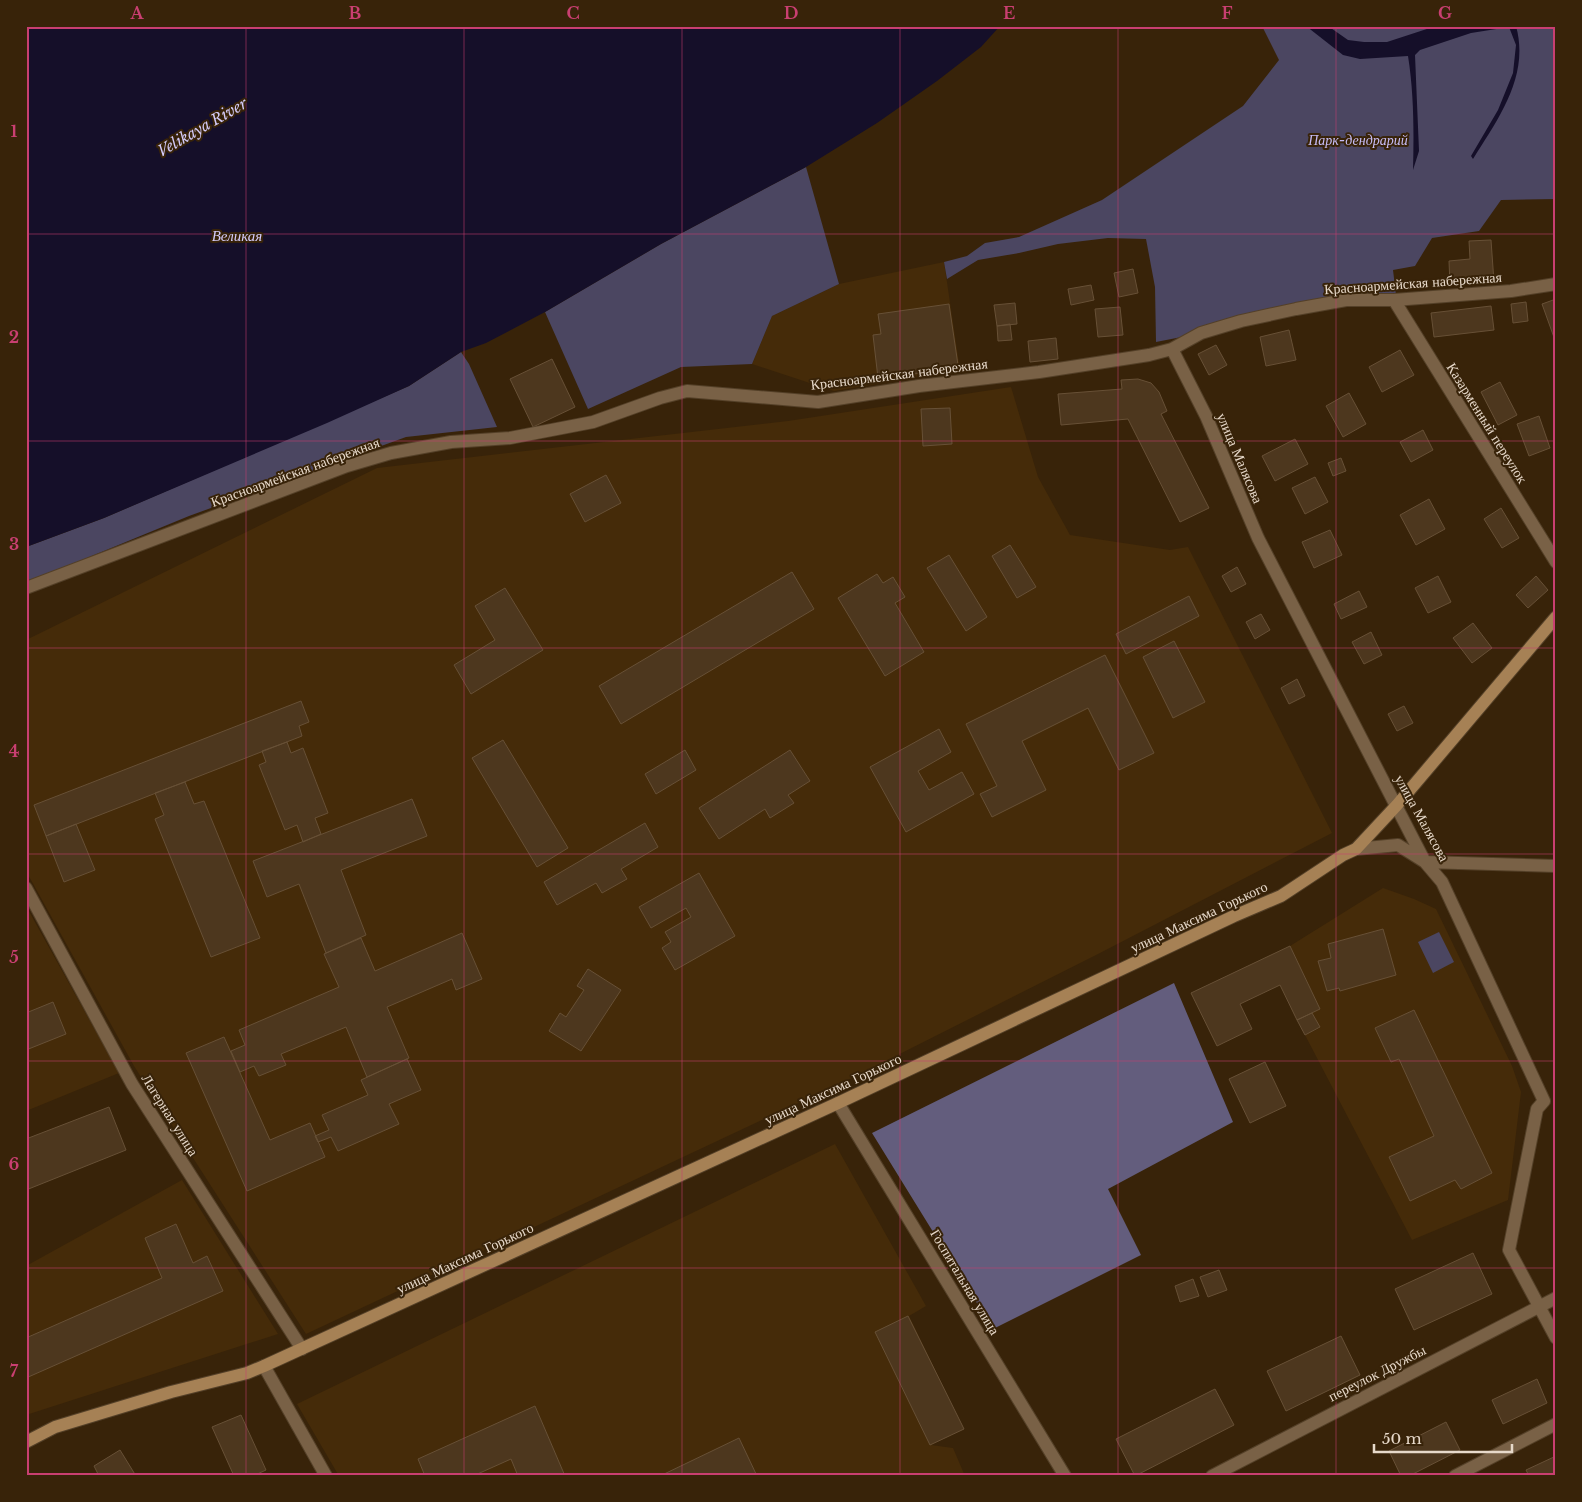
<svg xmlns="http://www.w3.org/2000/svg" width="1582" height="1502" viewBox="0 0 1582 1502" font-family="'Libre Baskerville',serif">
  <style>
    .built { fill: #452b09 }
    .green { fill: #4b4661 }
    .forest { fill: #635d7d }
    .water { fill: #150f29 }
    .building { fill: #4d371e; stroke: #675036 }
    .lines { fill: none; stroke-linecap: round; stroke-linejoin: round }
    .minor-casing { stroke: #544028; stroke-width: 14 }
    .secondary-casing { stroke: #544028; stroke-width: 14 }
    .minor { stroke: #796146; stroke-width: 12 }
    .secondary { stroke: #a68155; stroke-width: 12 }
    .grid { fill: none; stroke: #c93f71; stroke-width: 1; stroke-opacity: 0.55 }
    .labels { text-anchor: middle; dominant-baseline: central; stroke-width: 4; stroke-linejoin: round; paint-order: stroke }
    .park-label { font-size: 14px; font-style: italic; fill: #c7bdf7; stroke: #382309 }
    .street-label { font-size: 14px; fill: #e7d9ca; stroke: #382309 }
    .water-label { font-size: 15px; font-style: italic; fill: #d3cbfa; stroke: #382309 }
    .neatline { fill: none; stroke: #c93f71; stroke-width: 2 }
    .grid-label { font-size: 16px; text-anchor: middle; font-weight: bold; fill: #c93f71 }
  </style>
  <rect width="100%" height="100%" fill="#382309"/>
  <path class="built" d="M 944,262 L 960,370 L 834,391 L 752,364 L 772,316 L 839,284 Z
    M 1011,387 L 1038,477 L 1070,535 L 1170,550 L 1188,547 L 1332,833 L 1100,953 L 858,1075 L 306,1334 L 134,1066 L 26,871 L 26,640 L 377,468 L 788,421 Z
    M 1383,888 L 1414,899 L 1436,909 L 1512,1066 L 1521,1092 L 1508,1200 L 1412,1240 L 1305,1035 L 1320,1028 L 1312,1013 L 1320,1009 L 1290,946 Z
    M 26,906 L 119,1073 L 26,1111 Z
    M 835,1144 L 926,1306 L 909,1316 L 964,1429 L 931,1445 L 953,1448 L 965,1476 L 339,1476 L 297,1404 Z
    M 182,1180 L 278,1334 L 26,1415 L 26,1266 Z"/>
  <path class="green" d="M 1262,26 L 1556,26 L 1556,199 L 1501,200 L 1479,231 L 1432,238 L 1415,266 L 1393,270 L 1396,295 L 1156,342 L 1155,287 L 1146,239 L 1108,238 L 1058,244 L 1019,253 L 978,260 L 947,279 L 944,262 L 967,256 L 985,243 L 1019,237 L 1102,200 L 1243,106 L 1279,60 Z
    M 806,167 L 839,284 L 772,316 L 752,364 L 681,367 L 588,409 L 545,312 L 661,244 Z
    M 461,352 L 469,364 L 497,427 L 406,437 L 189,516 L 26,583 L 26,547 L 104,518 L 409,386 Z
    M 1439,932 L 1454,962 L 1433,973 L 1418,942 Z"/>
  <path class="forest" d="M 1174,983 L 1233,1122 L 1108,1189 L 1141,1255 L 993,1329 L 872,1133 Z"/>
  <path class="water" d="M 26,26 L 1000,26 L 981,47 L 937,81 L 877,123 L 806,167 L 661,244 L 545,312 L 486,343 L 461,352 L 409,386 L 327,423 L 104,518 L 26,547 Z
    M 1306,26 L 1328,26 L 1348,40 L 1364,42 L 1387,42 L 1436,26 L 1516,26 C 1530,76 1498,119 1473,159 L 1471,156 L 1498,110 L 1513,73 L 1516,45 L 1509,27 L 1471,33 L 1420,50 L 1415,55 L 1419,151 L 1413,170 C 1414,132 1414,94 1408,56 L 1360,59 L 1343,55 Z"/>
  <path class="building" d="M 1491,240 L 1494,282 L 1450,285 L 1449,261 L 1470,259 L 1469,241 Z
    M 1133,269 L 1138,293 L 1119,297 L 1114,273 Z
    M 1091,285 L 1094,300 L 1071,305 L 1068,289 Z
    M 1556,299 L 1556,343 L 1542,304 Z
    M 1526,302 L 1528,321 L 1513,323 L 1511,304 Z
    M 1015,303 L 1017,324 L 997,326 L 994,305 Z
    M 949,304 L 958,365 L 922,370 L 922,373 L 878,378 L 873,335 L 881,334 L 878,314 Z
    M 1491,306 L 1494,330 L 1434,337 L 1431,313 Z
    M 1120,307 L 1123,335 L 1098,337 L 1095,309 Z
    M 1010,324 L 1012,340 L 998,341 L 997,326 Z
    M 1289,330 L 1296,360 L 1266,366 L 1260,337 Z
    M 1056,338 L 1058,359 L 1030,362 L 1028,341 Z
    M 1216,345 L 1227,365 L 1209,375 L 1198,354 Z
    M 1400,350 L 1414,375 L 1382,392 L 1369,367 Z
    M 552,359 L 575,407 L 533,427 L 510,379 Z
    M 1138,379 L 1151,383 L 1159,392 L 1167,411 L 1161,414 L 1209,508 L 1180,522 L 1128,419 L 1061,425 L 1058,394 L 1122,389 L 1121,380 Z
    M 1500,382 L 1517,415 L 1498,425 L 1481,392 Z
    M 1349,393 L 1366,424 L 1343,437 L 1326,406 Z
    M 950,408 L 952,444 L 923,446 L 921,409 Z
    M 1539,416 L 1550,448 L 1529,456 L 1517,424 Z
    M 1423,430 L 1433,450 L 1411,462 L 1400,442 Z
    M 1295,439 L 1308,464 L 1275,481 L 1262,456 Z
    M 1341,458 L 1346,471 L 1333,476 L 1328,463 Z
    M 606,475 L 621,503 L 585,522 L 570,494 Z
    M 1315,477 L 1328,502 L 1305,514 L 1292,488 Z
    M 1429,499 L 1445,529 L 1416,545 L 1400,515 Z
    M 1501,508 L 1519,538 L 1502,548 L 1484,519 Z
    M 1330,530 L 1342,555 L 1314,568 L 1302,542 Z
    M 1010,545 L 1036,587 L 1017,598 L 992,556 Z
    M 949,555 L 987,617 L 966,631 L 927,568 Z
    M 1237,567 L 1246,584 L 1231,592 L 1222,576 Z
    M 792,572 L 814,609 L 621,724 L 599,686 Z
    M 877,574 L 883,583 L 893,577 L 905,597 L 895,603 L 924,652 L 885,676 L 838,598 Z
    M 1438,576 L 1451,602 L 1428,613 L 1415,588 Z
    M 1536,576 L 1548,590 L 1528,608 L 1516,595 Z
    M 505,588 L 543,650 L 471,694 L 454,665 L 495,640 L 475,606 Z
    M 1359,591 L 1367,607 L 1341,619 L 1334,604 Z
    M 1189,596 L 1199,616 L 1126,654 L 1116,634 Z
    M 1261,614 L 1270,630 L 1255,639 L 1246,622 Z
    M 1473,623 L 1492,648 L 1472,663 L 1453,638 Z
    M 1371,632 L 1382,655 L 1364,664 L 1352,642 Z
    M 1174,641 L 1205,702 L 1173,718 L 1143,657 Z
    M 1105,655 L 1154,753 L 1119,770 L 1088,708 L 1022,741 L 1046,790 L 992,817 L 980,794 L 997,786 L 966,724 Z
    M 1297,679 L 1305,696 L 1289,704 L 1281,688 Z
    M 301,701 L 309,722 L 299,726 L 302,736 L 46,836 L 34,805 Z
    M 1404,706 L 1413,723 L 1397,731 L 1388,714 Z
    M 939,729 L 951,752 L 918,771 L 929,790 L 962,772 L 974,794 L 906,832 L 870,767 Z
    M 503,740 L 568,848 L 537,867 L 472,758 Z
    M 287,742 L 291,753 L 303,748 L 328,813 L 315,818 L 321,834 L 303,842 L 297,825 L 285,830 L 259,765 L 266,762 L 262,751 Z
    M 685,750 L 696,770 L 656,794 L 645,774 Z
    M 790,750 L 810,781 L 788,795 L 794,803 L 770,818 L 765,809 L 719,839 L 699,808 Z
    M 185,782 L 194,804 L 204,801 L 260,938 L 211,957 L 155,819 L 164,815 L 155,793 Z
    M 412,799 L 427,836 L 341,870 L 366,935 L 326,953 L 299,884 L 267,897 L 253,861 Z
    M 645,823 L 658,847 L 621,869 L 627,879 L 602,893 L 596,883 L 557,905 L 544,882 Z
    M 76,824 L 95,870 L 64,882 L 46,836 Z
    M 699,873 L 735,936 L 675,970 L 662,948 L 671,942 L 665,932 L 691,917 L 686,908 L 651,928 L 639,907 Z
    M 1383,929 L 1396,975 L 1340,991 L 1339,988 L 1327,991 L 1318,961 L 1331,958 L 1328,944 Z
    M 462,933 L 482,979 L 456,990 L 452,979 L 387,1007 L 409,1058 L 367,1077 L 346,1027 L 281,1054 L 286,1065 L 259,1076 L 254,1066 L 240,1072 L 231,1051 L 245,1045 L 239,1030 L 339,987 L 324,954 L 361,938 L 375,971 Z
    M 1290,946 L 1320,1009 L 1297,1020 L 1280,985 L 1240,1004 L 1252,1029 L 1217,1046 L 1191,993 Z
    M 588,969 L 621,990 L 581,1051 L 549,1031 L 560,1013 L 566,1017 L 584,990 L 577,986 Z
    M 53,1002 L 66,1034 L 26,1050 L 26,1013 Z
    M 1414,1010 L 1492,1173 L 1461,1189 L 1455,1180 L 1410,1201 L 1389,1157 L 1434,1136 L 1399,1059 L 1391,1062 L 1375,1028 Z
    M 1312,1013 L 1320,1027 L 1305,1035 L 1297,1020 Z
    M 224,1037 L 270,1140 L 310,1123 L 325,1157 L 247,1191 L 186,1053 Z
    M 407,1059 L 421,1090 L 389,1104 L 399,1124 L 338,1151 L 331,1137 L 318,1142 L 315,1136 L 329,1130 L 322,1115 L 368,1095 L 361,1080 Z
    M 1265,1062 L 1286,1106 L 1250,1123 L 1229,1079 Z
    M 109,1107 L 126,1150 L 26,1190 L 26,1139 Z
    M 176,1224 L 193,1263 L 207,1256 L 223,1291 L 26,1378 L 26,1338 L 162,1278 L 145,1238 Z
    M 1473,1253 L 1492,1294 L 1414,1330 L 1395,1289 Z
    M 1219,1270 L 1227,1290 L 1208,1297 L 1200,1277 Z
    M 1193,1279 L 1199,1296 L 1180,1302 L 1175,1286 Z
    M 908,1316 L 964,1429 L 930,1445 L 875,1332 Z
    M 1341,1336 L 1360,1375 L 1286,1411 L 1267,1371 Z
    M 1537,1379 L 1547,1403 L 1503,1424 L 1492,1400 Z
    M 1215,1389 L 1234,1425 L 1135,1476 L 1116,1439 Z
    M 535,1406 L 565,1476 L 518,1476 L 511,1459 L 473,1476 L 425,1476 L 418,1459 Z
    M 241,1415 L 266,1470 L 253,1476 L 234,1476 L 212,1427 Z
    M 1446,1422 L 1460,1450 L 1409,1476 L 1401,1476 L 1389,1451 Z
    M 739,1438 L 757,1476 L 660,1476 Z
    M 120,1450 L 136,1476 L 99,1476 L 94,1466 Z
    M 1556,1456 L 1556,1476 L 1529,1476 L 1526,1470 Z"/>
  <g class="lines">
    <g class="minor-casing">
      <path id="minor" d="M 1394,300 L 1556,562
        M 1172,349 L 1206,416 L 1258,538 L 1425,862 L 1442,882 L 1544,1101 L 1537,1109 L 1509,1250 L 1556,1338
        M 26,588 L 347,466 L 391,453 L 451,442 L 510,438 L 593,422 L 660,398 L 687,391 L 818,402 L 919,386 L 1039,372 L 1149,355 L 1172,349 L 1201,333 L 1241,321 L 1296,309 L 1346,300 L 1394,300 L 1511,291 L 1556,284
        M 1356,849 L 1398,845 L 1425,862 L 1556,866
        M 26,888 L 132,1084 L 302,1349
        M 838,1103 L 1065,1476
        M 264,1366 L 326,1476
        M 1212,1476 L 1556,1298
        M 1455,1476 L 1556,1424"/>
    </g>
    <g class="secondary-casing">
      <path id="secondary" d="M 26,1442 L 55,1427 L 171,1392 L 247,1373 L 264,1366 L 838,1103 L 1234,916 L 1281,896 L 1343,855 L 1356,849 L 1397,805 L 1556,617"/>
    </g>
    <use href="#minor" class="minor"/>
    <use href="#secondary" class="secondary"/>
  </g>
  <path class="grid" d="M 246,26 L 246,1476M 464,26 L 464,1476M 682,26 L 682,1476M 900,26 L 900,1476M 1118,26 L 1118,1476M 1336,26 L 1336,1476M 26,234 L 1556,234M 26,441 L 1556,441M 26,648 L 1556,648M 26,854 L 1556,854M 26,1061 L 1556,1061M 26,1268 L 1556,1268"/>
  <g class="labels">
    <g class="park-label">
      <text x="1358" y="140">Парк-дендрарий</text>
    </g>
    <g class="street-label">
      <text transform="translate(1413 283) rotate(-4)">Красноармейская набережная</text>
      <text transform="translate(899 374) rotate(-7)">Красноармейская набережная</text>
      <text transform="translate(1487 423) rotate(58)">Казарменный переулок</text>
      <text transform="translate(1240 458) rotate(67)">улица Малясова</text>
      <text transform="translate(295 472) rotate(-20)">Красноармейская набережная</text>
      <text transform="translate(1422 818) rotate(61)">улица Малясова</text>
      <text transform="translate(1199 917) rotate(-25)">улица Максима Горького</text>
      <text transform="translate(833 1089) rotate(-25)">улица Максима Горького</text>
      <text transform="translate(170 1115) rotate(58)">Лагерная улица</text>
      <text transform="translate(465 1258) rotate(-25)">улица Максима Горького</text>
      <text transform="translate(965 1282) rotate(59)">Госпитальная улица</text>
      <text transform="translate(1377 1373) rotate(-27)">переулок Дружбы</text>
    </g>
    <g class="water-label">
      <text transform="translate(202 127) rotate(-30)">Velikaya River</text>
      <text x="237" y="235">Великая</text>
    </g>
  </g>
  <rect width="1582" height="1502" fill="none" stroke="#382309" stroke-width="55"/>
  <path d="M1374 1444v8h138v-8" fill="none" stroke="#e7d9ca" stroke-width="2.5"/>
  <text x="1382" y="1444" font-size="15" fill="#e7d9ca" stroke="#382309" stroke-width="4" paint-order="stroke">50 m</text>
  <rect x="28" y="28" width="1526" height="1446" class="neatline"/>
  <g class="grid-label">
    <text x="137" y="19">A</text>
    <text x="355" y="19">B</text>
    <text x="573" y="19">C</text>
    <text x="791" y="19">D</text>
    <text x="1009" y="19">E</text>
    <text x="1227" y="19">F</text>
    <text x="1445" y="19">G</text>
    <text x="14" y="137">1</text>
    <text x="14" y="343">2</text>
    <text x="14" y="550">3</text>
    <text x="14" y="757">4</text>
    <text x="14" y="963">5</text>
    <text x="14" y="1170">6</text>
    <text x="14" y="1377">7</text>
  </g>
</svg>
